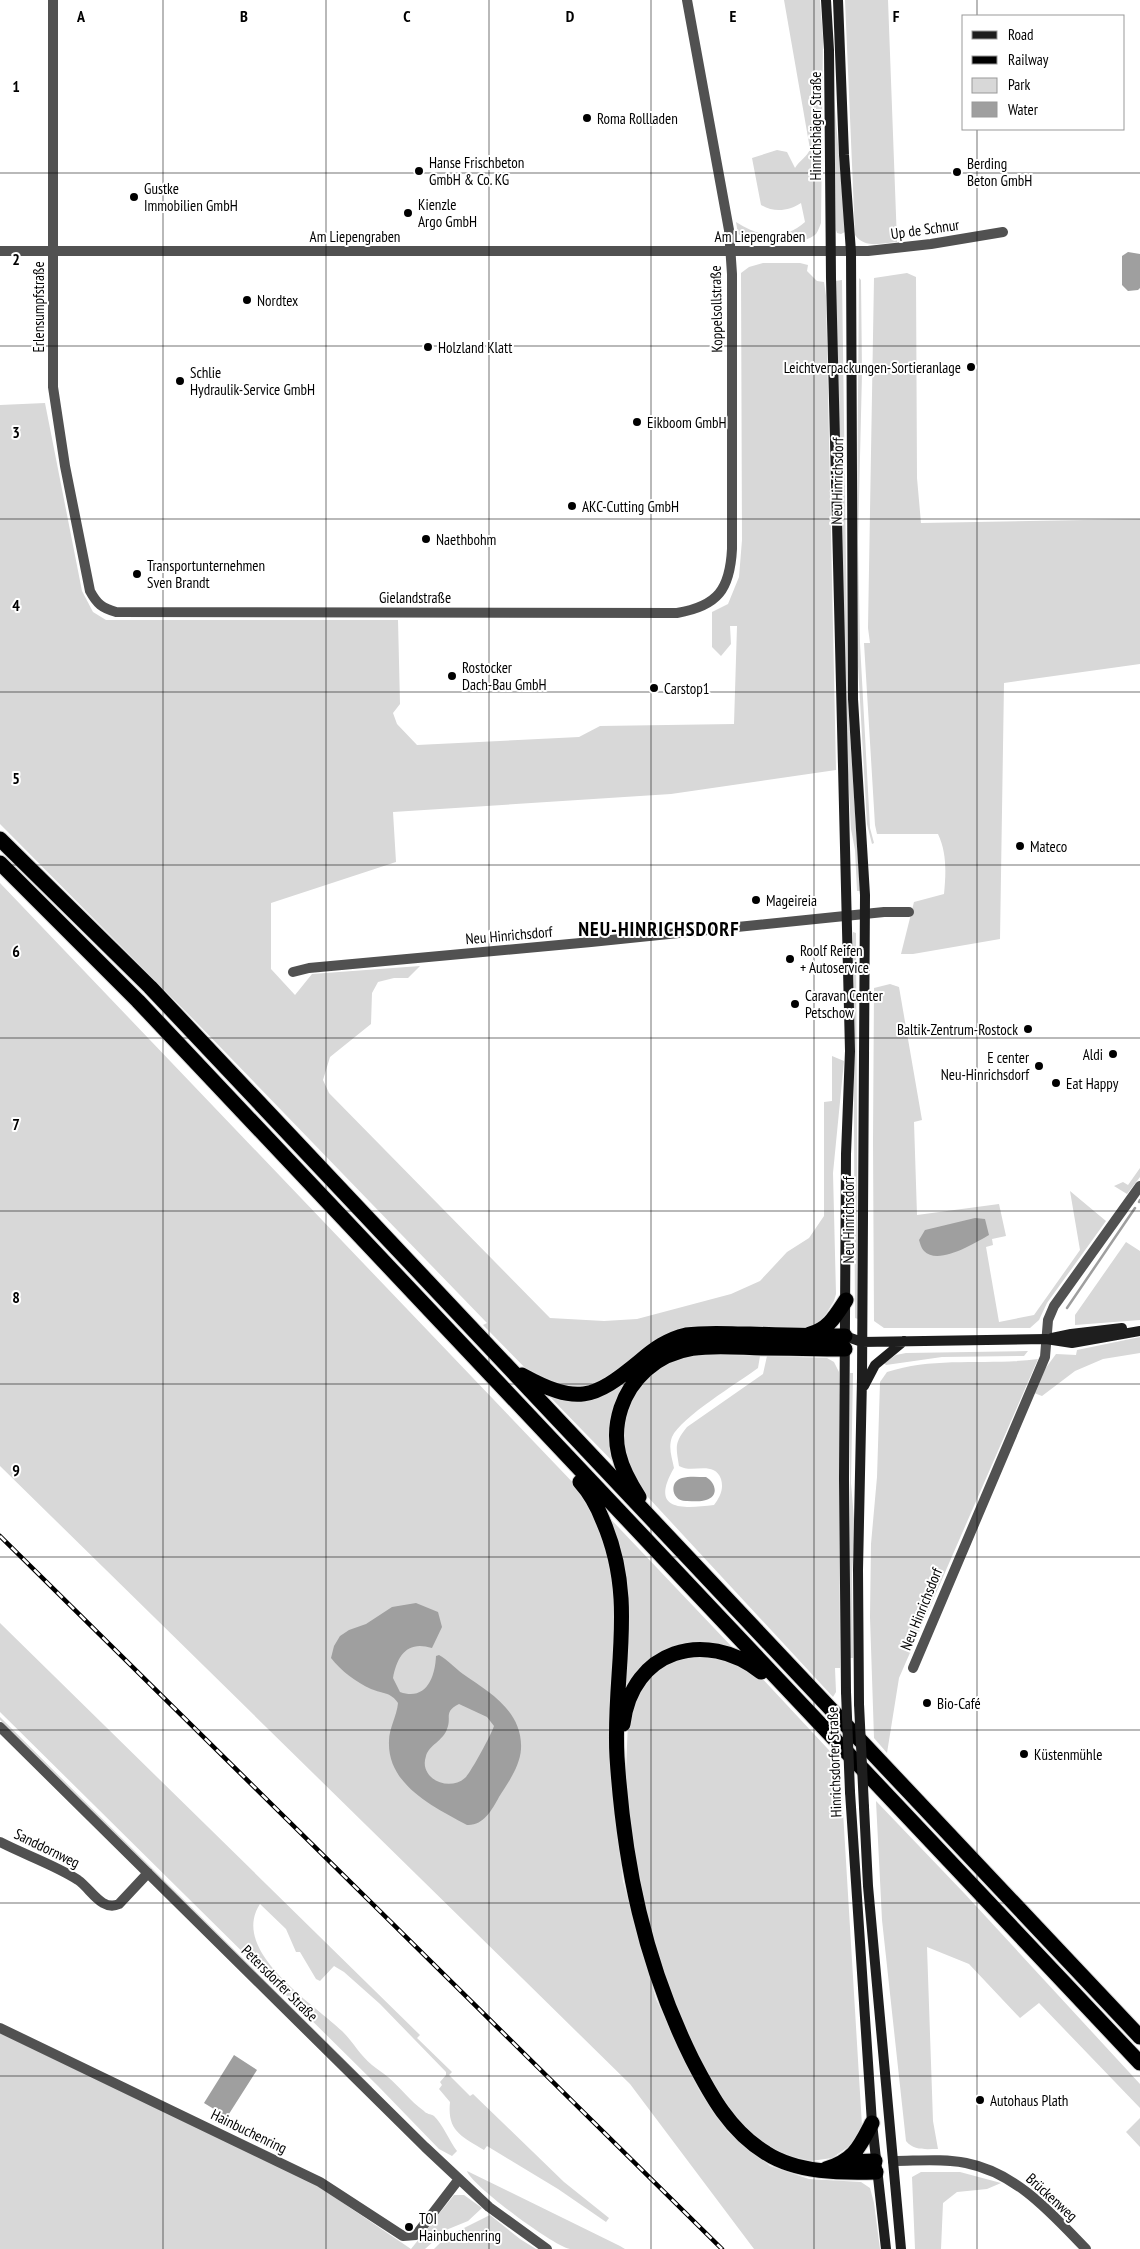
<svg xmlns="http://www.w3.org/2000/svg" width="1140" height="2249" viewBox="0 0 1140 2249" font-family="'PT Sans Narrow',sans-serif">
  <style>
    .green { fill: #d8d8d8 }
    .water { fill: #9f9f9f; fill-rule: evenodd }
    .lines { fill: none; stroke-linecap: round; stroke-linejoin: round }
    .stream { stroke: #9f9f9f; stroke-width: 2.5 }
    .highway-casing { stroke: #dbdbdb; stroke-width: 17 }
    .street { stroke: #515151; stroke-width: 10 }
    .secondary { stroke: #1e1e1e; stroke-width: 10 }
    .highway { stroke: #000; stroke-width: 15 }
    .rail-casing { stroke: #000; stroke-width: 4.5 }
    .rail { stroke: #fff; stroke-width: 2.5; stroke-dasharray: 8; stroke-linecap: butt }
    .secondary-bridge { stroke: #1e1e1e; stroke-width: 10 }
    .grid { fill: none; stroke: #000; stroke-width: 1; stroke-opacity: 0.55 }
    .poi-dot { fill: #000; stroke: #fff; stroke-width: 2 }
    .labels { text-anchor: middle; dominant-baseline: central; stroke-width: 4; stroke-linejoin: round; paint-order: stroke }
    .poi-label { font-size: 15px; fill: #000; stroke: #fff; text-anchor: start }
    .street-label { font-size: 15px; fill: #000; stroke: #fff }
    .district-label { font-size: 20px; font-weight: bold; letter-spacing: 1px; fill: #000; stroke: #fff }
    .grid-label { font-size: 16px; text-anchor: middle; font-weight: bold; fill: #000; stroke: #fff; stroke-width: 4; stroke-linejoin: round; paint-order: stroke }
  </style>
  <rect width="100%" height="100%" fill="#fff"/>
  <path class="green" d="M784 0H820L823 38 821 223C820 226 818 231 816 234 803 247 751 244 738 234L736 222C760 237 782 242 805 222L801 203C789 211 774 213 761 205L752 158 777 150 787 152 795 168C799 161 808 156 810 149Z
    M845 0H888L897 242C882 243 865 249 855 235Z
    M834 98 845 227V232L841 234 837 233 836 230Z
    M763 263H800L808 265 807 271 817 281 824 282 826 296 836 770 671 794 393 812 396 862 271 903V969L295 995 312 974 420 966 408 978H394L378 982 372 993 371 1024 330 1057 323 1080 329 1093 550 1318 604 1321 637 1319 731 1294 760 1281 787 1252 809 1238 824 1216V1102L832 1101V1056L844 1061 833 1173 836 1294 834 1301 826 1314 820 1321 805 1330 706 1327 612 1378 571 1391 532 1375 483 1325 487 1323 195 1021 0 824V405L45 403 82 591 93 612 106 620H398L400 704 393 713 397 724 417 745 579 737 600 726 734 724 737 626H730L731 644 721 656 712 647V612L728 604 739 577 742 540 741 273 749 267Z
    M907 273 916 277 917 478 921 523 1140 519V664L1004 683 1000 939 913 954H901L914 902 944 894C946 873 947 853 938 834H877L875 825 864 643H870L868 628 874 278Z
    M859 278 861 280 862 373 858 542 860 643 870 828 874 843 872 844 867 824 856 631Z
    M842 280 848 702 860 891H857L855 850 851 829 844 701 835 281Z
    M0 883 579 1489 597 1518 617 1583 611 1776 623 1881 656 1999 699 2090 728 2132 770 2166 809 2179 861 2182 870 2188 874 2203 880 2249H754L630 2084 0 1466Z
    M853 932 856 933 858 1319 855 1318Z
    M890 984 899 987 922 1120 914 1122 917 1215 999 1204 1006 1236 992 1239 993 1245 986 1247 999 1322 1034 1315 1080 1250 1070 1191 1106 1221 1047 1303 1039 1320 1030 1328H884L874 1321 873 1142 874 988Z
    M1140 1168V1177L1127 1194 1114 1186 1123 1182 1128 1185Z
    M1126 1242 1140 1251V1320L1075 1325V1315Z
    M1140 1337V1353L1103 1359 1075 1371 1042 1396 1034 1393 1045 1369 1056 1354 1076 1355 1077 1350Z
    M717 1340 631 1380 618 1467 550 1397 617 1385Z
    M1028 1351 1024 1356 942 1357 886 1365 884 1363 896 1355 906 1353Z
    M693 1354 760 1356 758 1368C738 1383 681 1417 672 1437 668 1448 672 1457 674 1468 649 1511 682 1509 714 1505 720 1497 724 1489 721 1479 714 1460 692 1474 679 1466 676 1447 674 1443 687 1427L763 1374 767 1356 827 1358 834 1362 839 1372 840 1668H835L836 1692 833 1697 634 1482 622 1451 623 1416 643 1378 654 1368Z
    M1038 1359 899 1678 887 1753 874 1738 870 1617 871 1544 877 1477 880 1382 887 1372C936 1356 988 1366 1038 1359Z
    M850 1373H853L851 1483 855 1531 852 1573 853 1658H850Z
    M602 1510 733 1648 711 1644 675 1647 622 1706 626 1640Z
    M0 1623 420 2035 417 2038 452 2072 449 2075 470 2096 473 2094 564 2182 609 2218 606 2222 558 2189 487 2146 484 2150C461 2136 447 2131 450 2102L439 2089 442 2085 440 2082 446 2075V2072L380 2004 344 1972 334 1966 320 1981 316 1979 300 1952H296L286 1929 260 1904C229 1951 314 2004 342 2031 353 2042 360 2055 372 2065 377 2069 383 2073 388 2077 400 2087 410 2101 424 2111 426 2114 431 2114 434 2116 442 2123 450 2142 457 2151L452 2156 439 2149 378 2086 0 1712Z
    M712 1653 757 1673 840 1762 862 2126 851 2145 832 2158 811 2161 779 2153 753 2136 728 2111 684 2032 646 1922 625 1796 628 1721 640 1686 670 1660Z
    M0 1717 372 2087 371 2089 0 1720Z
    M876 1801 964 1893 1140 2084V2108L1039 2003 1020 2018 969 1964 927 1947 933 2121 938 2149C926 2149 914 2151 906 2141L882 1920Z
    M0 2033 315 2184 411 2249 454 2195H464L482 2208 468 2221 446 2230 425 2249H0Z
    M1140 2118V2147L1126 2132Z
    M467 2171 620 2246 625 2249C607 2249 588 2249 570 2249 554 2247 470 2184 467 2171Z
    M921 2172H960L1001 2183 987 2189 957 2192 943 2203 941 2249H915L912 2177Z
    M490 2215 520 2239 536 2249H434L446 2237Z"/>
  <path class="water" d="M1128 252 1140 254V288L1138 290 1128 291 1122 285V256Z
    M975 1218 985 1219 989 1235C975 1243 938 1266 924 1251 921 1248 920 1243 919 1240L925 1230Z
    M706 1477C715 1482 720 1496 706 1500 701 1502 693 1501 687 1501 672 1502 668 1482 682 1478 689 1476 698 1477 706 1477Z
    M416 1603 438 1612 442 1627 432 1648C407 1640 397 1656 393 1678L400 1692C426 1701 435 1678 436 1656L439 1655C448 1660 455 1668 463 1674 489 1692 523 1711 521 1749 520 1766 508 1783 499 1797 492 1810 483 1826 467 1825 434 1807 387 1785 389 1741 389 1728 397 1716 398 1703 391 1692 383 1694 371 1689 356 1682 341 1671 331 1658L334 1646 340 1636 349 1630 366 1624 392 1607ZM459 1704 487 1717 494 1726C491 1735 472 1770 466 1777 450 1793 418 1779 426 1756 429 1745 443 1741 447 1729 452 1717 443 1712 459 1704Z
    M234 2055 257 2070 227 2117 204 2103Z"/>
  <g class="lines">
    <path class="stream" d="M1139 1202 1140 1200
      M1067 1308 1135 1208"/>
    <defs>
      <path id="highway" d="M0 839 150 987 1140 2037
        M0 863 138 1001 1140 2063
        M810 1334C829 1329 836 1315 846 1300
        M522 1375C577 1405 593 1400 640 1361 654 1349 668 1339 686 1335 707 1332 729 1334 750 1334 782 1335 814 1336 845 1336
        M580 1482C590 1493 598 1508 603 1521 638 1601 612 1674 617 1757 624 1864 644 1962 692 2059 711 2096 730 2131 766 2153 797 2173 841 2173 876 2172
        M639 1497C620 1468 610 1442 621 1408 626 1393 635 1380 646 1370 679 1340 720 1347 762 1348 789 1348 817 1349 845 1349
        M623 1724C632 1650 705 1628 761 1672
        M845 2162 875 2161
        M826 2169C854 2160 859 2148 872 2123"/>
    </defs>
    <use href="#highway" class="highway-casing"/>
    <path class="street" d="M53 0V387L65 466 90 591C97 604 102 608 116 612L677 613C718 606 730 589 732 549V274L729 230 687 0
      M0 251H868L931 244 1003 232
      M293 972 309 968 591 942 884 912H909
      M913 1668 1045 1357 1048 1320 1054 1306 1140 1186
      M0 1727 425 2147 489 2207 547 2249
      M0 1842C25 1855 55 1865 78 1880 91 1889 102 1912 119 1904L148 1873
      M0 2028 320 2182 403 2236 416 2235 459 2179
      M893 2161C917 2161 943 2158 966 2163 1017 2173 1052 2214 1086 2249"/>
    <path class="secondary" d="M826 0 829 50 831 278 850 1051 846 1154 844 1479 846 1692
      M838 0 844 155 851 252 853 699 865 895 862 1378 858 1570 859 1704
      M845 1336 862 1342 1046 1339 1072 1343 1140 1331
      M1052 1338 1071 1334 1122 1328
      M864 1386 875 1365 904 1341
      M850 1792 872 2123 886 2249
      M864 1807 868 1886 901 2249"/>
    <use href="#highway" class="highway"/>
    <defs>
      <path id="rail" d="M0 1536 722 2249"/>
    </defs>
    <use href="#rail" class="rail-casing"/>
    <use href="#rail" class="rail"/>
    <path class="secondary-bridge" d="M846 1692 850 1792
      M859 1704 864 1807"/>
  </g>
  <path class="grid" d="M163 0V2249M326 0V2249M489 0V2249M651 0V2249M814 0V2249M977 0V16M977 129V2249M0 173H1140M0 346H1140M0 519H1140M0 692H1140M0 865H1140M0 1038H1140M0 1211H1140M0 1384H1140M0 1557H1140M0 1730H1140M0 1903H1140M0 2076H1140"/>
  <g class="poi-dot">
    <circle cx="587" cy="118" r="5"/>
    <circle cx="419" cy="171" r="5"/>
    <circle cx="957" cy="172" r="5"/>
    <circle cx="134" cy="197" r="5"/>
    <circle cx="408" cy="213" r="5"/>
    <circle cx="247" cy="300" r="5"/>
    <circle cx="428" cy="347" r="5"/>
    <circle cx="971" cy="367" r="5"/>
    <circle cx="180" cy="381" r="5"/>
    <circle cx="637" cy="422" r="5"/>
    <circle cx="572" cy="506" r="5"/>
    <circle cx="426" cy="539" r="5"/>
    <circle cx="137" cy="574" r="5"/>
    <circle cx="452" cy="676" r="5"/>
    <circle cx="654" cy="688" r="5"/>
    <circle cx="1020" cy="846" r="5"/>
    <circle cx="756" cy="900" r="5"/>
    <circle cx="790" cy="959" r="5"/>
    <circle cx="795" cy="1004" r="5"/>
    <circle cx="1028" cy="1029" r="5"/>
    <circle cx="1113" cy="1054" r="5"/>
    <circle cx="1039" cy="1066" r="5"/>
    <circle cx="1056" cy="1083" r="5"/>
    <circle cx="927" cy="1703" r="5"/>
    <circle cx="1024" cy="1754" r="5"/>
    <circle cx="980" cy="2100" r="5"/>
    <circle cx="409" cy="2227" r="5"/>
  </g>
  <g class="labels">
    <g class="poi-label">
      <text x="597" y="118">Roma Rollladen</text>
      <text x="429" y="162">Hanse Frischbeton<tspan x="429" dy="17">GmbH &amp; Co. KG</tspan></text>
      <text x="967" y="163">Berding<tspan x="967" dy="17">Beton GmbH</tspan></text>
      <text x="144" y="188">Gustke<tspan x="144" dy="17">Immobilien GmbH</tspan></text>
      <text x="418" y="204">Kienzle<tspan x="418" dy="17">Argo GmbH</tspan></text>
      <text x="257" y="300">Nordtex</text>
      <text x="438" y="347">Holzland Klatt</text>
      <text x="961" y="367" text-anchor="end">Leichtverpackungen-Sortieranlage</text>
      <text x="190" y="372">Schlie<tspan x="190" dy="17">Hydraulik-Service GmbH</tspan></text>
      <text x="647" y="422">Eikboom GmbH</text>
      <text x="582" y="506">AKC-Cutting GmbH</text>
      <text x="436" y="539">Naethbohm</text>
      <text x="147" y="565">Transportunternehmen<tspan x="147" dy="17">Sven Brandt</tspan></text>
      <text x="462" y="667">Rostocker<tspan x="462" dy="17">Dach-Bau GmbH</tspan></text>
      <text x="664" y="688">Carstop1</text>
      <text x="1030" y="846">Mateco</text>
      <text x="766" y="900">Mageireia</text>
      <text x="800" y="950">Roolf Reifen<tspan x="800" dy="17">+ Autoservice</tspan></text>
      <text x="805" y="995">Caravan Center<tspan x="805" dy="17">Petschow</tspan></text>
      <text x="1018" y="1029" text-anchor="end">Baltik-Zentrum-Rostock</text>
      <text x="1103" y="1054" text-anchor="end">Aldi</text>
      <text x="1029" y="1057" text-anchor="end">E center<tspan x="1029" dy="17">Neu-Hinrichsdorf</tspan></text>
      <text x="1066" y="1083">Eat Happy</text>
      <text x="937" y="1703">Bio-Café</text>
      <text x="1034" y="1754">Küstenmühle</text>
      <text x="990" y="2100">Autohaus Plath</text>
      <text x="419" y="2218">TOI<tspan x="419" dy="17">Hainbuchenring</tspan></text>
    </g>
    <g class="street-label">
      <text transform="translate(815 126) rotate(-90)">Hinrichshäger Straße</text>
      <text transform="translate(925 229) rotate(-8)">Up de Schnur</text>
      <text x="355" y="236">Am Liepengraben</text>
      <text x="760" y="236">Am Liepengraben</text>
      <text transform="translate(38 307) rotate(-90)">Erlensumpfstraße</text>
      <text transform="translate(716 309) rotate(-91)">Koppelsollstraße</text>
      <text transform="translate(837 481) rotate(-89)">Neu Hinrichsdorf</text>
      <text x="415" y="597">Gielandstraße</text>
      <text transform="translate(509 935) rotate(-5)">Neu Hinrichsdorf</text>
      <text transform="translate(848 1220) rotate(-90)">Neu Hinrichsdorf</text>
      <text transform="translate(921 1609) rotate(-68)">Neu Hinrichsdorf</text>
      <text transform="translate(834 1762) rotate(-92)">Hinrichsdorfer Straße</text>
      <text transform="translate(47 1848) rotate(26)">Sanddornweg</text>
      <text transform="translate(280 1983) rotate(45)">Petersdorfer Straße</text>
      <text transform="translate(249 2131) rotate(26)">Hainbuchenring</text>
      <text transform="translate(1052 2197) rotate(42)">Brückenweg</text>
    </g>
    <g class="district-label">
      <text x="659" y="929">NEU-HINRICHSDORF</text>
    </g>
  </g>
  <g class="grid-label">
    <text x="81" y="22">A</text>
    <text x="244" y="22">B</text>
    <text x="407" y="22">C</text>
    <text x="570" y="22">D</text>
    <text x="733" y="22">E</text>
    <text x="896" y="22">F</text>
    <text x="16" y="92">1</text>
    <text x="16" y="265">2</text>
    <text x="16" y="438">3</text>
    <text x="16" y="611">4</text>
    <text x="16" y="784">5</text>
    <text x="16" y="957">6</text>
    <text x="16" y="1130">7</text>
    <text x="16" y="1303">8</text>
    <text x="16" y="1476">9</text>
  </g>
  <rect x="962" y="15" width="162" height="115" fill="#ffffff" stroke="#999999"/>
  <rect x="972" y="31" width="25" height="8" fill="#1e1e1e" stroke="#999999"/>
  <text x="1008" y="40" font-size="15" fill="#000000">Road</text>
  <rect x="972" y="56" width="25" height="8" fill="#000000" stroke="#999999"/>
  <text x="1008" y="65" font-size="15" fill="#000000">Railway</text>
  <rect x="972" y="78" width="25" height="15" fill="#d8d8d8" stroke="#999999"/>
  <text x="1008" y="90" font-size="15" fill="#000000">Park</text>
  <rect x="972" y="102" width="25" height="15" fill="#9f9f9f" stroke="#999999"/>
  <text x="1008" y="115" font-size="15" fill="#000000">Water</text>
</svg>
